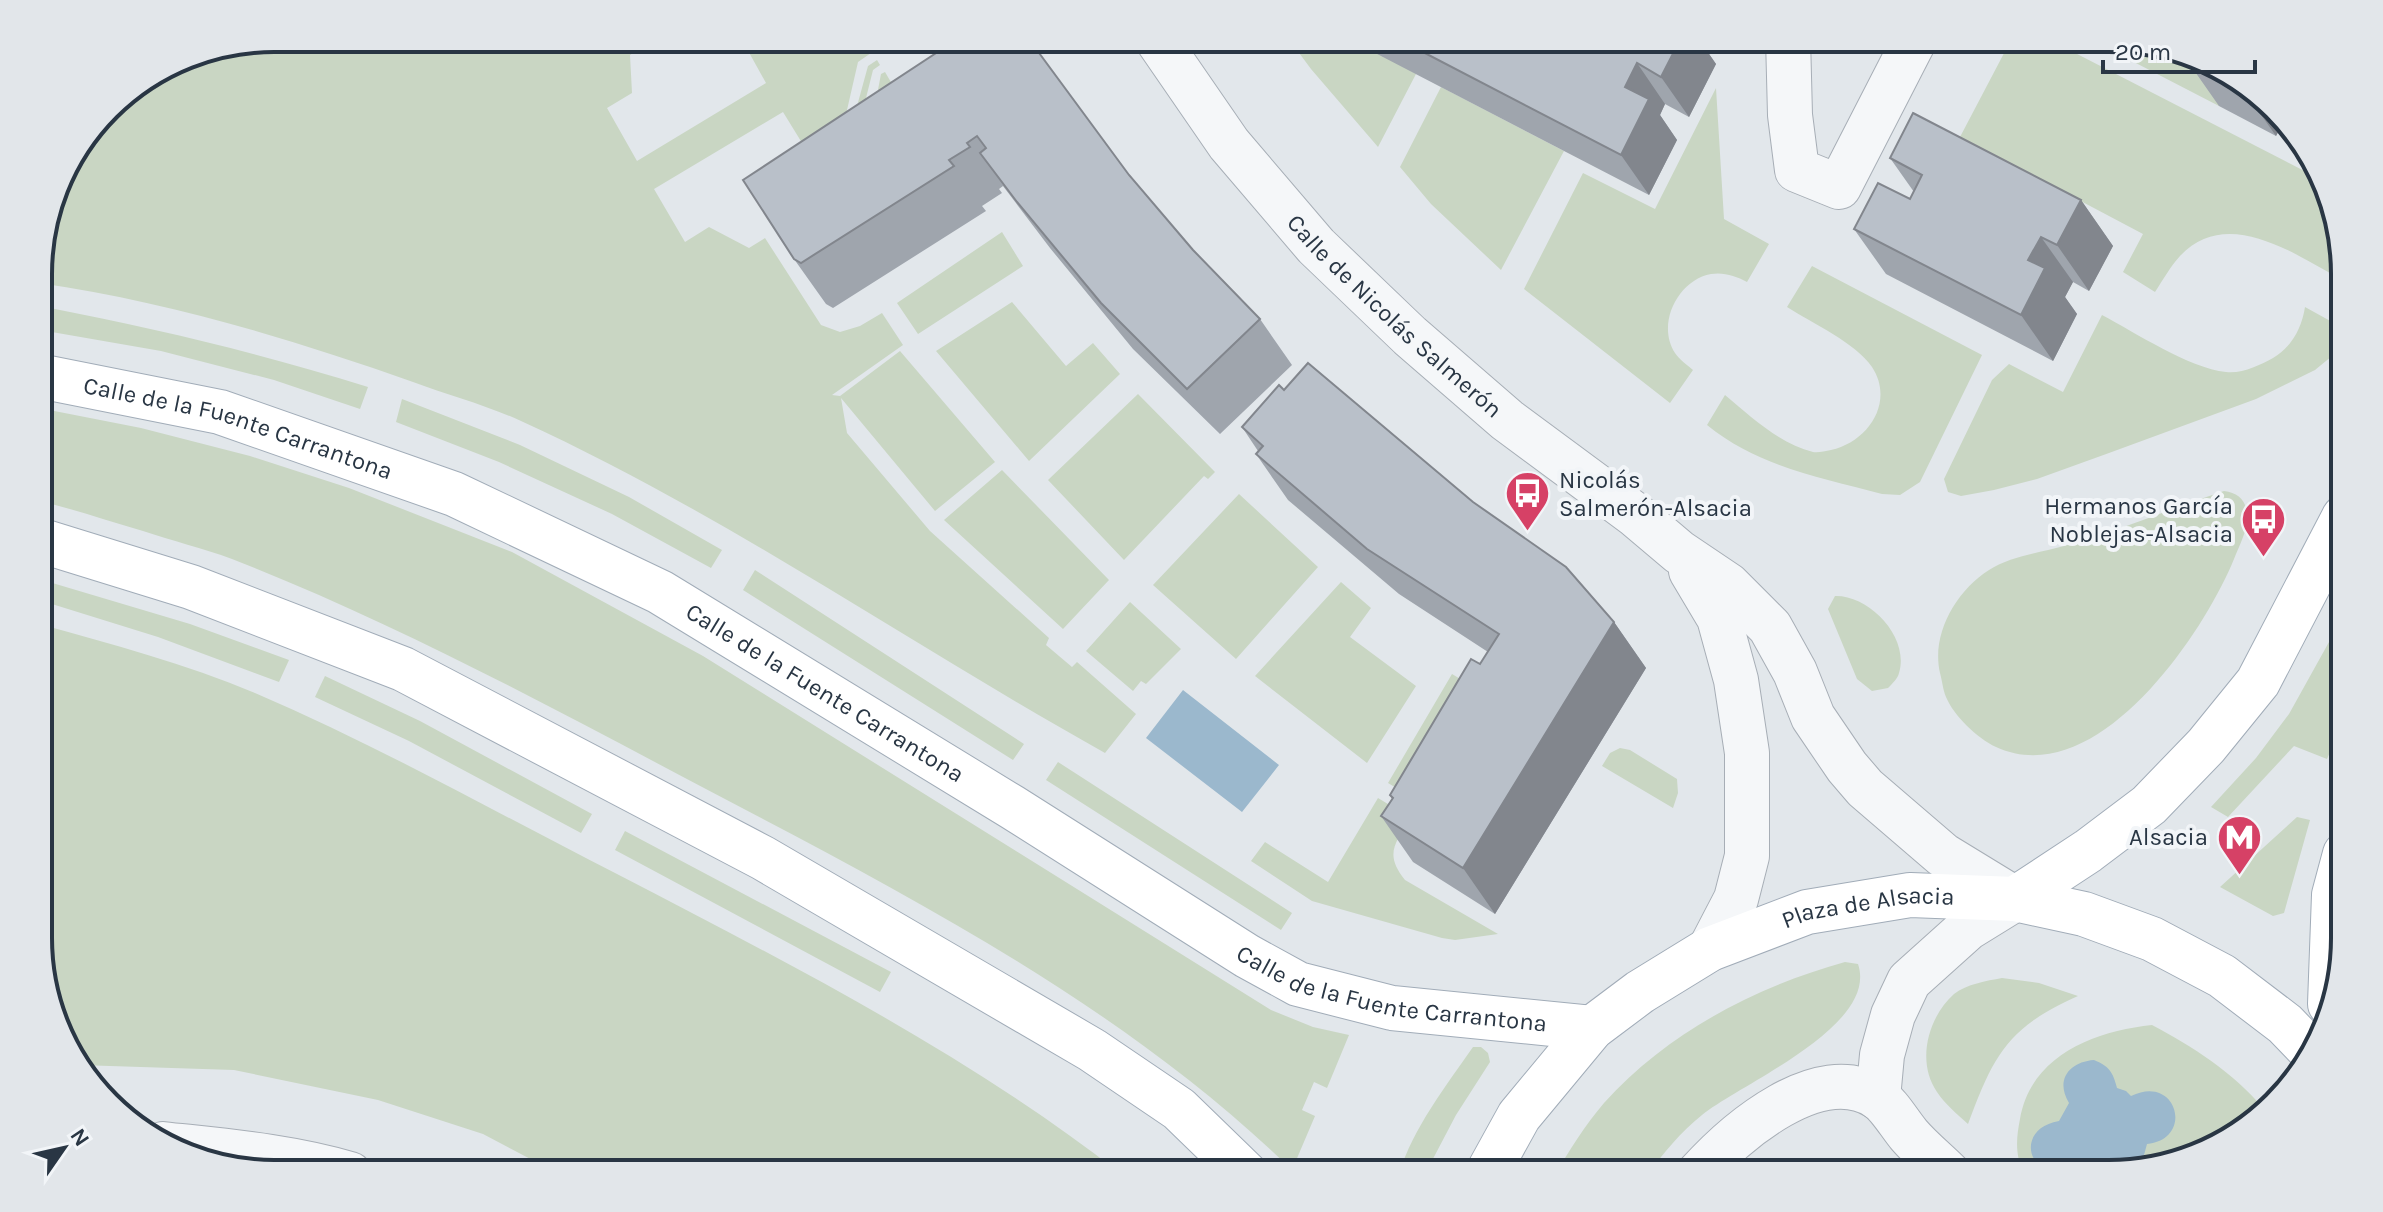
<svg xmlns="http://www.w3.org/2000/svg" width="2383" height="1212" viewBox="0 0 2383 1212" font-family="Karla,sans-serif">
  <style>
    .green { fill: #c9d6c3 }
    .water { fill: #9bb8cd }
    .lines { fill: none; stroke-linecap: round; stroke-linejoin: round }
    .minor-casing { stroke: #a7aeb6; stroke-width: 46 }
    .primary-casing { stroke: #a1acb8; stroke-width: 46 }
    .minor { stroke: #f5f7f9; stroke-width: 44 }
    .primary { stroke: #fff; stroke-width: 44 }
    .wall { fill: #9fa5ad }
    .shaded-wall { fill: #82868d }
    .building { fill: #b9c0c9; stroke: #82868d; stroke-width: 2 }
    .labels { text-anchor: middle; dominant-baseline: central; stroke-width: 8; stroke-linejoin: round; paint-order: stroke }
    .street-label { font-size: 24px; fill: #293644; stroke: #f2f5f8 }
    .poi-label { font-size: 24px; fill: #293644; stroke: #f2f5f8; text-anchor: end }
    .rim { fill: none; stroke: #293644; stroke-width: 4 }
  </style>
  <rect width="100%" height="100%" fill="#e2e7eb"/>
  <path class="green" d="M274 38H645L648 43 630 55 632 93 607 108 637 161 766 83 741 38H750L753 44 764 38H881L868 45 871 53 858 62 844 123 851 128 868 66 877 60 880 65 873 70 857 134 869 137 881 74 885 72 919 130 815 164 783 112 654 189 685 242 709 227 749 248 765 238 821 325 840 332 860 326 882 313 903 345 832 395 840 396 900 351 995 462 935 511 841 398 847 433 930 531 1049 638 1046 645 1072 667 1077 662 1136 714 1105 753C909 644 725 514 521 421 486 405 448 395 413 382 292 339 165 301 39 283V258L62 170 118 97 184 56Z
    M1288 38H1358L1416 74 1378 147 1311 69Z
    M2012 38H2046L2316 177 2343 243V280C2295 255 2228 205 2180 256 2170 267 2163 280 2155 292L2123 272 2143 234 1960 137Z
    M2140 45 2201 59 2233 78 2219 106 2132 61Z
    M1441 87 1564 151 1501 270 1431 204 1400 167Z
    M1716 88 1724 219 1769 244 1747 282C1736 276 1724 272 1711 274 1678 280 1656 324 1675 353 1679 359 1687 365 1693 370L1670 403 1524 289 1583 173 1655 209Z
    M1002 232 1023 266 918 334 897 303Z
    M1812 266 1982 355 1920 482 1900 495 1882 494C1819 477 1759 467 1707 425L1725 395C1750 416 1780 444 1813 452 1818 453 1825 451 1831 450 1868 442 1895 402 1872 367 1856 343 1812 323 1787 307Z
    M1012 302 1066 366 1093 343 1120 374 1029 461 936 351Z
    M2305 307 2343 328V347L2315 370 2256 399 2109 453 2037 479 1994 490 1961 496 1948 492 1944 479 1992 380 2009 364 2063 392 2102 315C2136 333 2189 368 2226 372 2242 374 2260 365 2273 358 2292 347 2302 327 2305 307Z
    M50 308C158 329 263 354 368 387L360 409 274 380 161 351 46 331Z
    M1138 394 1215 472 1208 479 1204 476 1124 560 1048 480Z
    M402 399 520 445 629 497 722 550 711 568 612 514 499 462 396 422Z
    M39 408 141 428 250 456 349 488 512 552 703 656 1271 1010 1313 1027 1349 1035 1327 1088 1314 1082 1302 1110 1315 1116 1292 1170C1118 1001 898 890 685 778 536 699 388 620 232 559 203 548 172 541 143 531 108 521 74 509 39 501Z
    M1002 470 1109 580 1063 629 944 520Z
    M2224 491C2237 493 2245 498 2247 513 2250 526 2239 546 2234 559 2203 635 2096 793 1996 747 1977 738 1954 716 1946 697 1943 690 1942 680 1940 673 1931 634 1956 591 1989 570 2011 556 2039 553 2064 546 2118 531 2170 509 2224 491Z
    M1239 494 1318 567 1236 659 1153 585Z
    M755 570 1024 744 1013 760 743 590Z
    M39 579 190 624 289 660 279 682 158 637 39 600Z
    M1341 582 1371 608 1350 637 1416 686 1367 763 1255 676Z
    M1835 596C1869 595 1910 637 1899 673 1898 678 1892 684 1888 688L1872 691 1857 679 1828 609Z
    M1130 602 1181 649 1146 684 1141 681 1133 691 1086 651Z
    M2344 615V720L2327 759 2294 746 2228 817 2211 807 2256 758 2289 714Z
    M39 624C112 644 186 664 255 693 379 746 497 813 617 874 790 964 966 1053 1121 1174H559L483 1134 378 1100 234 1070 79 1065 40 970Z
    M1452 674 1482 692 1418 801 1388 783Z
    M325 676 420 721 592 814 581 833 409 741 315 697Z
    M1620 748 1630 750 1677 779 1678 793 1673 808 1602 766 1610 753Z
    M1058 762 1292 913 1281 930 1046 780Z
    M1378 798 1411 818C1395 843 1384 854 1405 880L1498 934 1455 940 1442 938 1312 901 1251 861 1265 842 1328 882Z
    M2297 817 2310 820 2284 913 2273 916 2220 887Z
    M625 831 891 972 880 992 615 850Z
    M1845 962 1858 964C1879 1026 1742 1083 1702 1115 1681 1132 1664 1152 1648 1174H1555C1570 1150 1585 1125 1604 1103 1667 1033 1755 987 1845 962Z
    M2002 978 2039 983 2078 996C2008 1027 1994 1054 1968 1124 1957 1114 1945 1104 1937 1092 1916 1062 1928 1017 1954 994 1967 984 1986 981 2002 978Z
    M2152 1025C2192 1046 2234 1073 2263 1108L2241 1134 2124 1174H2024C2015 1155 2016 1139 2020 1119 2031 1055 2095 1031 2152 1025Z
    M1473 1047H1481L1488 1053 1490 1062 1456 1115 1425 1174H1399C1413 1128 1446 1086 1473 1047Z"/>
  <path class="water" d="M1183 690 1279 765 1242 812 1146 738Z
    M2094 1060C2109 1066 2113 1072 2117 1088L2126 1091 2131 1096C2177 1073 2195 1139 2147 1144L2144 1155 2139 1160 2142 1167C2122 1174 2091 1180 2072 1167 2029 1185 2012 1129 2059 1121L2069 1103C2055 1080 2069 1062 2094 1060Z"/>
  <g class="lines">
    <defs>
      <g id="minor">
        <path id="s1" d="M1156 38 1229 144 1316 246 1410 336 1507 420 1634 514 1679 552 1728 585 1770 627 1795 672 1813 717 1847 767 1865 788 1943 855 2015 899 1968 928 1909 981 1893 1015 1882 1055 1878 1098"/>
        <path d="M1788 38 1790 115 1797 170 1839 187 1913 43 1902 38"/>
        <path d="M1691 571 1719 618 1736 680 1747 753V856L1736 899 1710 949"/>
        <path d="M163 1144C226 1151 289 1156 350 1174"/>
        <path d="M1698 1174C1736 1132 1819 1060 1877 1097 1889 1105 1899 1123 1909 1135 1921 1149 1936 1161 1949 1174"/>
      </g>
      <g id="primary">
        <path id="s2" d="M39 376 220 412 454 494 660 592 1012 807 1247 956 1298 984 1392 1008 1592 1028"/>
        <path d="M39 540 191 587 403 669 763 858 1092 1050 1179 1109 1246 1174"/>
        <path d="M2015 899 2088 851 2149 805 2206 746 2258 682 2344 517"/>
        <path d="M2330 1004 2334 895 2345 854"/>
        <path id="s3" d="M1487 1174 1519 1116 1592 1028 1640 992 1710 949 1807 912 1910 895 2015 899 2084 914 2152 939 2222 976 2285 1024 2312 1052"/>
      </g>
    </defs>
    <use href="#minor" class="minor-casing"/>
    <use href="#primary" class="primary-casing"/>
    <use href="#minor" class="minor"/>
    <use href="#primary" class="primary"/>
  </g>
  <path class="wall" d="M959 38 1129 175 1193 250 1260 319 1292 365 1220 434 1133 349 1050 248 1003 186 999 189 1002 193 982 206 986 211 833 308 826 304 794 259Z
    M1353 38H1698L1716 64 1689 117 1665 104 1660 115 1677 140 1649 195 1356 43Z
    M2213 62 2297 131 2304 148 2284 121 2276 136 2219 106 2191 66Z
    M1890 158 2081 200 2113 246 2089 291 2073 282 2065 297 2077 314 2053 361 1886 274 1854 229 1910 199 1914 192Z
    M1284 390 1614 622 1646 668 1495 914 1413 862 1381 816 1392 799 1390 795 1488 652 1399 594 1288 500 1256 454 1258 451 1242 427Z"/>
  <path class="shaded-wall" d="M1681 38H1698L1716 64 1689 117 1661 77Z
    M1637 63 1665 104 1660 115 1677 140 1649 195 1621 155 1625 87Z
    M2250 92 2284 121 2276 136 2248 96Z
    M2081 200 2113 246 2089 291 2057 245Z
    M2041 237 2073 282 2065 297 2077 314 2053 361 2021 315 2028 260Z
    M1614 622 1646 668 1495 914 1463 868Z"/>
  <path class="building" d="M959 38H1028L1129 175 1193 250 1260 319 1187 389 1101 303 1017 202 980 153 986 148 977 136 967 143 970 147 949 160 954 166 801 263 794 259 743 180Z
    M1396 38H1681L1661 77 1637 63 1625 87 1649 99 1621 155Z
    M2195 58 2213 62 2250 92 2248 96 2191 66Z
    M1913 113 2081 200 2057 245 2041 237 2028 260 2045 268 2021 315 1854 229 1878 183 1910 199 1922 175 1890 158Z
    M1308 363 1473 502 1566 567 1614 622 1463 868 1381 816 1393 798 1390 795 1471 659 1480 664 1499 634 1367 549 1256 454 1263 446 1242 427 1279 385 1284 390Z"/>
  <defs>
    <symbol id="bus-pin" viewBox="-11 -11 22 30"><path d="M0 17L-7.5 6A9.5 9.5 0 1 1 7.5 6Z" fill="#d64166" stroke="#f2f5f8"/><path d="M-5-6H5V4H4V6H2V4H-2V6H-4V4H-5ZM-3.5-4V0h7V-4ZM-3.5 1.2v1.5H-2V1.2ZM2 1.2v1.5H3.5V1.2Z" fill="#fff"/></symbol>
    <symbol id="metro-pin" viewBox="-11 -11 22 30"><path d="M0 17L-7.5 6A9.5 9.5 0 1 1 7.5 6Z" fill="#d64166" stroke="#f2f5f8"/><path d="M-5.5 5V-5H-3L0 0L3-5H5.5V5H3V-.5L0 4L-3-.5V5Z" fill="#fff"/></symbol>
  </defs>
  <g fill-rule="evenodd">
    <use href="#bus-pin" x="1502" y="468" width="51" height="69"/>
    <use href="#bus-pin" x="2238" y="494" width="51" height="69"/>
    <use href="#metro-pin" x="2214" y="812" width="51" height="69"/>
  </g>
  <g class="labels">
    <g class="street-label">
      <text stroke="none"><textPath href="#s1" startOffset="368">Calle de Nicolás Salmerón</textPath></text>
      <text stroke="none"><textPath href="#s2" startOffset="206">Calle de la Fuente Carrantona</textPath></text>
      <text stroke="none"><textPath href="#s2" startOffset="854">Calle de la Fuente Carrantona</textPath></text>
      <text stroke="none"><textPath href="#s3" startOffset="488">Plaza de Alsacia</textPath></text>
      <text stroke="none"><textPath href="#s2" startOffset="1502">Calle de la Fuente Carrantona</textPath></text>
    </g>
    <g class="poi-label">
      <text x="1559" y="480" text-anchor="start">Nicolás<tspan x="1559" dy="28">Salmerón-Alsacia</tspan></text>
      <text x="2233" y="506">Hermanos García<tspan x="2233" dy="28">Noblejas-Alsacia</tspan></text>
      <text x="2208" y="837">Alsacia</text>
    </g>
  </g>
  <path d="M0 0H2383V1212H0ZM274 52H2109A222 222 0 0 1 2331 274V938A222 222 0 0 1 2109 1160H274A222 222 0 0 1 52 938V274A222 222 0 0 1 274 52Z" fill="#e2e6ea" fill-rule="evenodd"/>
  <path class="rim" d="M274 52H2109A222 222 0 0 1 2331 274V938A222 222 0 0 1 2109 1160H274A222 222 0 0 1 52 938V274A222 222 0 0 1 274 52Z"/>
  <g transform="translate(64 1148) rotate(56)" stroke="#f2f5f8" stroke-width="6" paint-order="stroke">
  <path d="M0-6L14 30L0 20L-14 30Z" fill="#293644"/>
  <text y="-12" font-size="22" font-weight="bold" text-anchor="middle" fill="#293644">N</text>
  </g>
  <path d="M2103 60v12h152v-12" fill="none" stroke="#293644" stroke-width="4"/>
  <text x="2115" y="60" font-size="24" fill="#293644" stroke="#f2f5f8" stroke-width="6" paint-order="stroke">20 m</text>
</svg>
